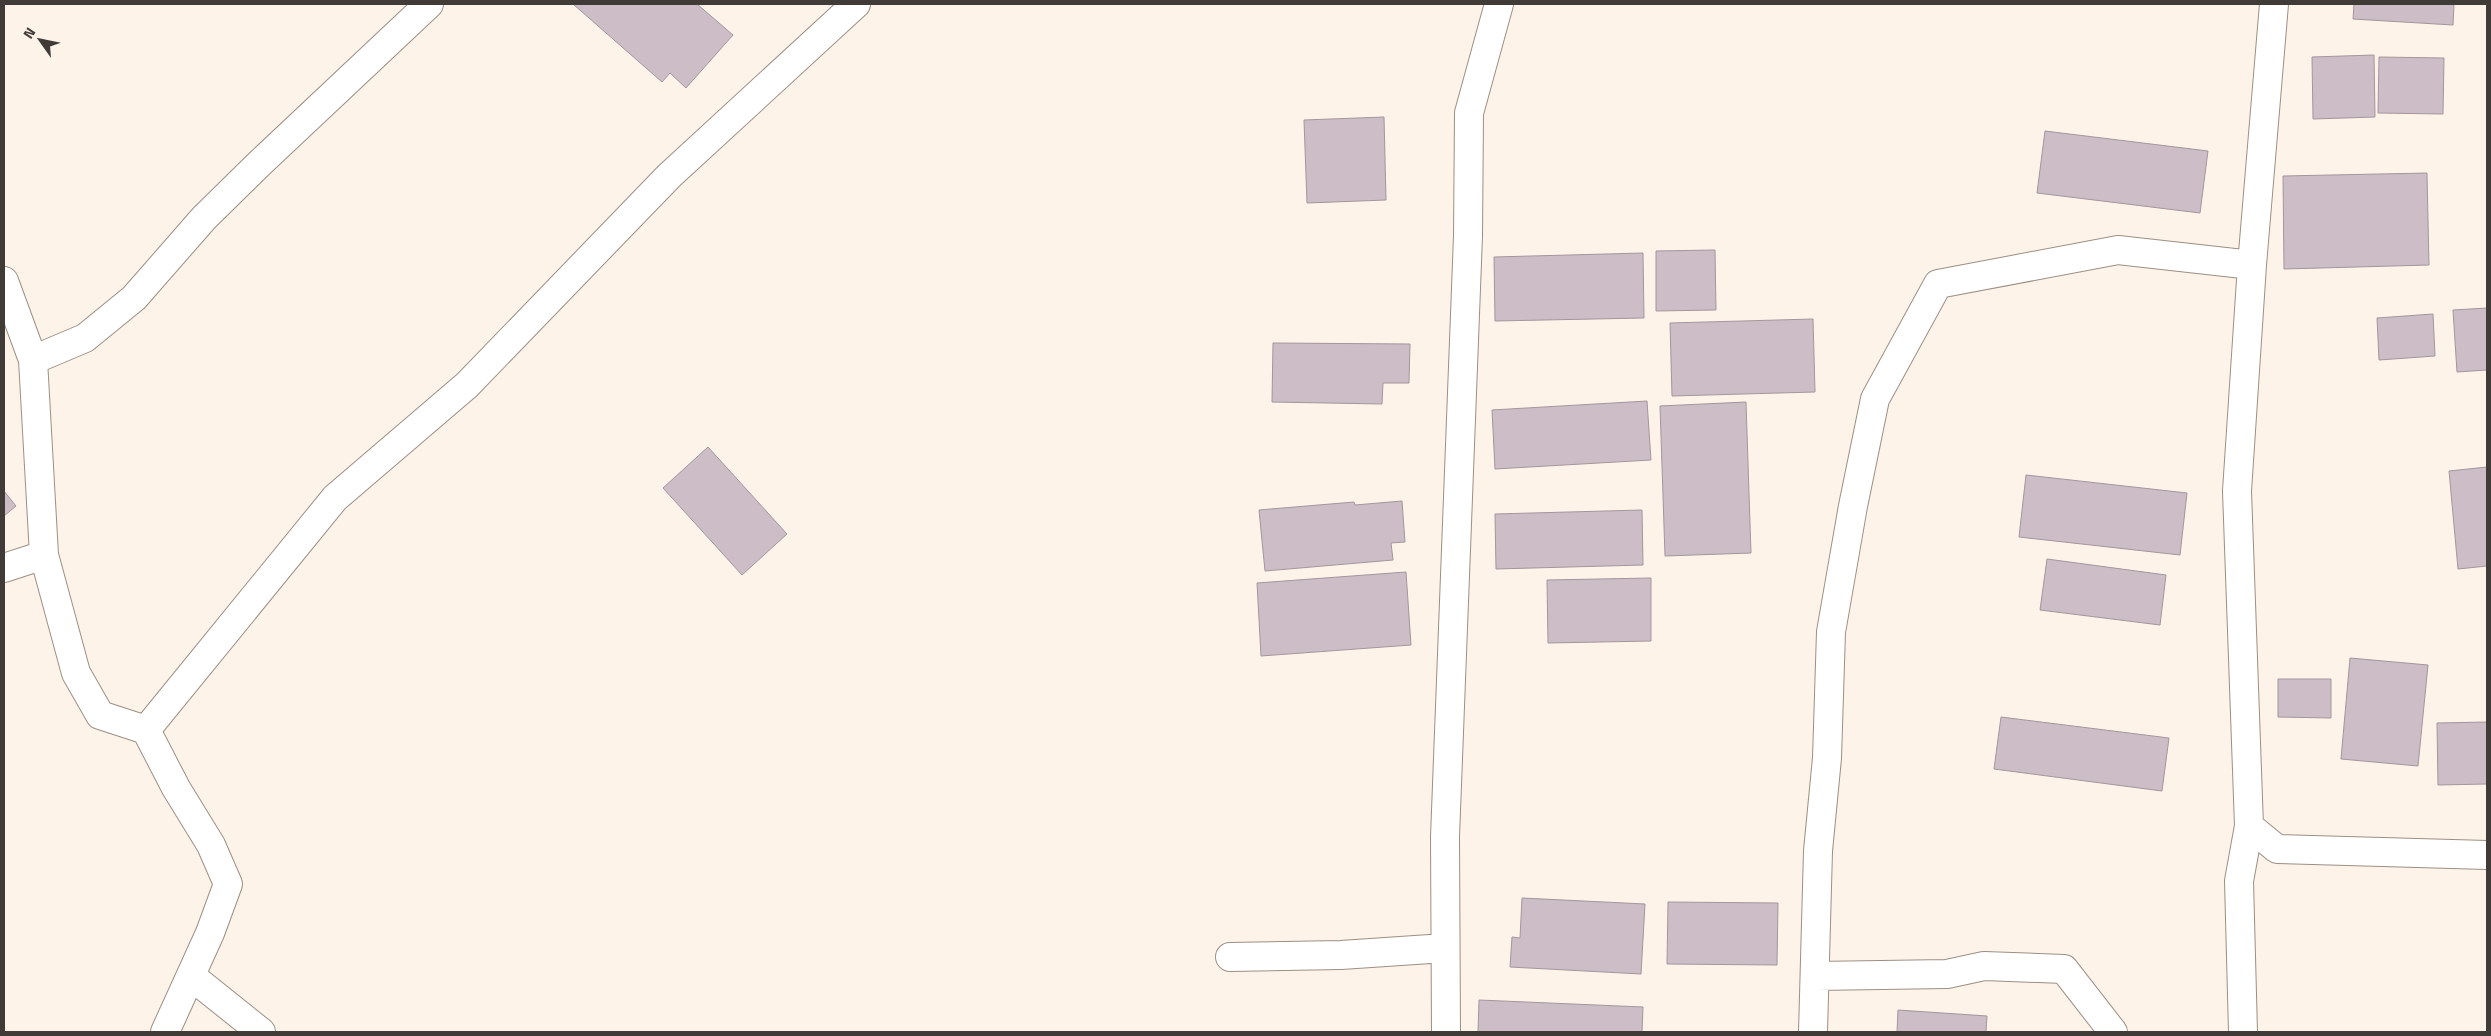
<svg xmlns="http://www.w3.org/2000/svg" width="2491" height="1036" viewBox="0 0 2491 1036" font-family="'Titillium Web',sans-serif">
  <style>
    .building { fill: #cdbdc6; stroke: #a4959e }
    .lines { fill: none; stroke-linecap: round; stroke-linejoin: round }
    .minor-casing { stroke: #9c8f84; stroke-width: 30 }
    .minor { stroke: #fff; stroke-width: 28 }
  </style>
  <rect width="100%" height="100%" fill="#fef3e9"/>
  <path class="building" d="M573 4H697L733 35 686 88 670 73 662 82Z
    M2354 4H2454L2453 25 2353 19Z
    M2374 55 2375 117 2313 119 2312 57Z
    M2379 57 2444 58 2443 114 2378 113Z
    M1384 117 1386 200 1307 203 1304 120Z
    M2045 131 2208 151 2200 213 2037 193Z
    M2427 173 2429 265 2284 269 2283 176Z
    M1715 250 1716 310 1656 311V251Z
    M1643 253 1644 318 1495 321 1494 257Z
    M2487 308V370L2457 372 2453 310Z
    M2433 314 2435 356 2379 360 2377 318Z
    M1813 319 1815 392 1672 396 1670 323Z
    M1273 343 1410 344 1409 383H1383L1382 404 1272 402Z
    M1647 401 1651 460 1495 469 1492 410Z
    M1746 402 1751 553 1665 556 1660 406Z
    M708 447 787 534 742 575 663 488Z
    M2487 467V566L2458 569 2449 471Z
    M2026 475 2187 493 2180 555 2019 537Z
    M4 491 16 506 4 516Z
    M1402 501 1405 542 1391 543 1393 560 1265 571 1259 510 1354 502 1355 505Z
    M1642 510 1643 565 1496 569 1495 514Z
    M2047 559 2166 575 2160 625 2040 610Z
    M1406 572 1411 645 1261 656 1257 583Z
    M1651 578V641L1548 643 1547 580Z
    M2350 658 2428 665 2418 766 2341 759Z
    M2278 679H2331V718L2278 717Z
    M2001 717 2169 738 2162 791 1994 769Z
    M2487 722V784L2438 785 2437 723Z
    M1522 898 1645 904 1641 974 1510 967 1512 937 1520 938Z
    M1668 902 1778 903 1777 965 1667 964Z
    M1479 1000 1643 1007 1642 1032H1478Z
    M1898 1010 1987 1016 1986 1032H1897Z"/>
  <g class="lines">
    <defs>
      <path id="minor" d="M4 281 33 360 44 555 76 673 100 715 146 730 176 788 211 845 228 884 210 933 165 1032
        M33 360 85 338 134 298 204 218 259 164 429 4
        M4 568 44 555
        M146 730 335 498 467 385 669 176 856 4
        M2249 826 2277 849 2487 855
        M1230 957 1341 955 1445 948
        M191 976 261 1032
        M1816 976 1947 974 1984 966 2064 969 2113 1032
        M1446 1032 1445 837 1468 236 1469 113 1499 4
        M1813 1032 1818 851 1827 758 1831 632 1853 506 1875 399 1938 284 2118 250 2252 265
        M2243 1032 2239 881 2249 826 2237 491 2252 265 2274 4"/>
    </defs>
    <use href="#minor" class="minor-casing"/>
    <use href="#minor" class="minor"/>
  </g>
  <rect width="2491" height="1036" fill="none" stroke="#403b36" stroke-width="10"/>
  <g transform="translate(40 40) rotate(303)" stroke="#fef3e9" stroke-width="4" paint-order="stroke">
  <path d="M0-4L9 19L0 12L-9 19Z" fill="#403b36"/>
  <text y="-8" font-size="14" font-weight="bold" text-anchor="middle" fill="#403b36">N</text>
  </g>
</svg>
